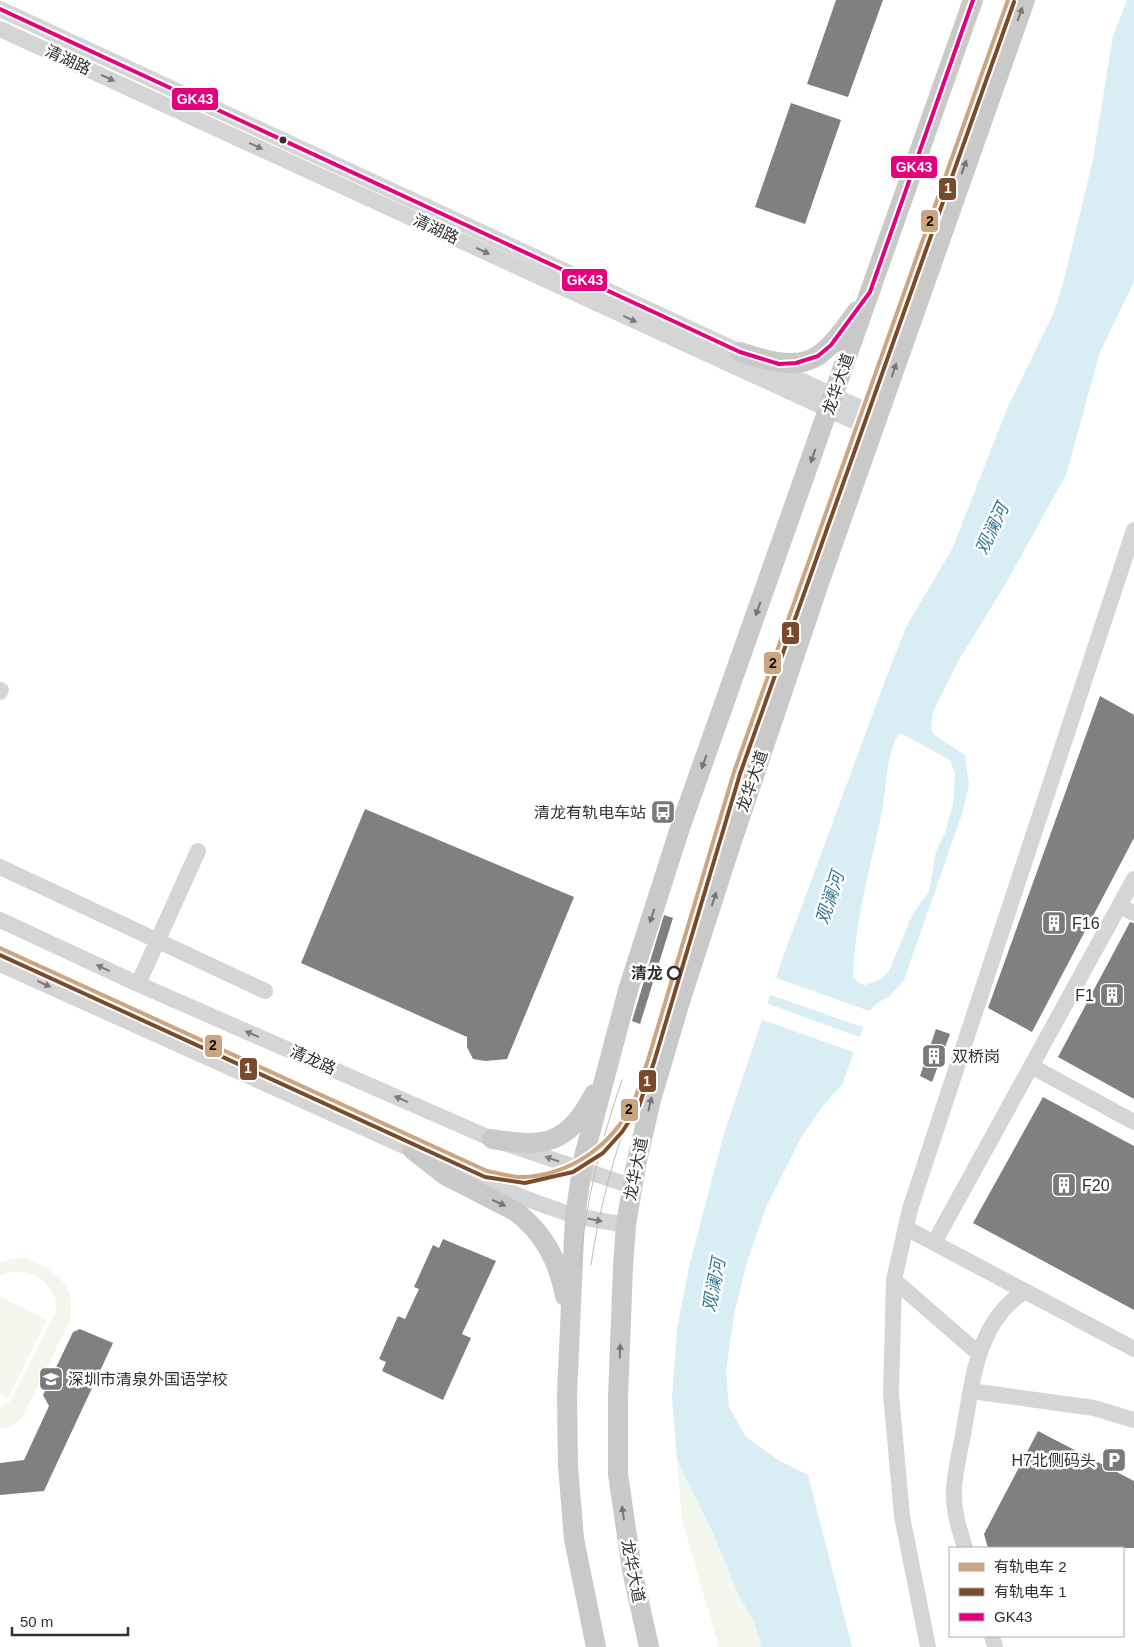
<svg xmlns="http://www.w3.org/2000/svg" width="1134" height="1647" viewBox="0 0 1134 1647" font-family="Helvetica,'Noto Sans SC',sans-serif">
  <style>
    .green { fill: #f3f6ed }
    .water { fill: #d9eef4; fill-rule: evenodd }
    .pier { fill: #fff }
    .building { fill: #808080 }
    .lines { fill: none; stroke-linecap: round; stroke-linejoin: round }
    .minor { stroke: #d5d5d5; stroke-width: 16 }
    .major { stroke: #c9c9c9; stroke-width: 20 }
    .tram { stroke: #bdbdbd; stroke-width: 1 }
    .bus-1-casing { stroke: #fff; stroke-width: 8 }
    .bus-1 { stroke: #e5007d; stroke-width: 4 }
    .tram-1-casing { stroke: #fff; stroke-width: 8 }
    .tram-2-casing { stroke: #fff; stroke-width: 8 }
    .tram-1 { stroke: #cca57f; stroke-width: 4 }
    .tram-2 { stroke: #7a4b2a; stroke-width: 4 }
    .oneway { fill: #757575 }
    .oneway2 { fill: #7b7b7b }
    .bus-dot { fill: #313131; stroke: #fff; stroke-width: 2 }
    .stop-dot { fill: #fff; stroke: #313131; stroke-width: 2.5 }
    .labels { text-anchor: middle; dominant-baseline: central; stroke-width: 5; stroke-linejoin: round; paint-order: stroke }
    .street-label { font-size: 16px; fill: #313131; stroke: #fff }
    .poi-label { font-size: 16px; fill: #313131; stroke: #fff; text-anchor: start }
    .stop-label { font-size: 16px; font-weight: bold; fill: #313131; stroke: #fff; text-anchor: end }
    .water-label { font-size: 18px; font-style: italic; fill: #357b94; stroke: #fff }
    .line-badge { stroke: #fff; stroke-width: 2 }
    .badge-label { font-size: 14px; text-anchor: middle; font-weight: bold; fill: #fff }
    .pale-badge-label { font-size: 14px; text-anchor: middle; font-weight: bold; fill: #111 }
  </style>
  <rect width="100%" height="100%" fill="#fff"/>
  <path class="green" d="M26 1258C58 1272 78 1285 69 1323L22 1418 9 1427 0 1428V1408L10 1401 56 1311C56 1306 56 1300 54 1295 46 1276 18 1265 0 1276V1263L12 1259Z
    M0 1296 47 1320 8 1398 0 1394Z
    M677 1460 713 1533 738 1594 754 1622 761 1647H719L682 1520Z"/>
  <path class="water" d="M1127 0H1134V282L1100 352 1066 475 1005 585 957 663 933 712 931 727 933 734 965 755 969 784 963 811 904 980 890 996 877 1003 869 1012 842 1085 825 1103 802 1136 767 1205 747 1262 734 1315 726 1371 729 1407 746 1437 780 1461 808 1475 852 1647H761L754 1622 738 1594 713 1533 677 1460 672 1398 677 1329 690 1263 723 1137 783 957 886 678 906 627 952 549 1007 409 1053 314 1063 284 1093 159 1113 36ZM900 733 950 760 955 774 953 804 945 833 936 851 929 892 913 913 889 971 881 979 865 985 859 983 853 977C855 919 871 867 882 811 886 791 887 747 900 733Z"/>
  <path class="pier" d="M774 977 872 1012 865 1028 768 994Z
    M766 1003 862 1038 856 1053 760 1019Z"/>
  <path class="building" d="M836 0H883L848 97 807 84Z
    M791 103 841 120 805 224 755 207Z
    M1100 696 1134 715V838L1032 1032 988 1008Z
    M365 809 574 897 507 1059 486 1061 473 1059 467 1047V1037L301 963Z
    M664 915 673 918 640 1024 632 1021Z
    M1130 922 1134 923V1099L1058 1057Z
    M936 1029 950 1034 932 1082 920 1076Z
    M1043 1097 1134 1146V1310L973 1223Z
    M443 1239 496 1261 462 1334 471 1338 443 1400 382 1371 386 1362 379 1359 398 1316 405 1319 419 1289 414 1287 433 1245 439 1248Z
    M80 1329 113 1343 44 1491 0 1495V1463L24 1460 49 1406 43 1395 73 1332Z
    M1038 1431 1134 1481V1548H988L984 1534Z"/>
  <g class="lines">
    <path class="minor" d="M0 9 878 416
      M0 29 873 430
      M0 692 1 690
      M0 867 265 991
      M1119 906 1134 913
      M0 920 138 984 492 1139 631 1186
      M0 964 464 1173 532 1201 575 1216 626 1225
      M138 984 198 851
      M1031 1066 1134 1122
      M906 1228 1134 1349
      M934 1243 1134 879
      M894 1280 978 1353
      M971 1391 1094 1408 1134 1420
      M965 1548C959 1529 953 1510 954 1489 955 1469 961 1448 964 1429 973 1378 977 1322 1025 1291
      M992 1636 995 1647
      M928 1647 902 1516 891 1394 894 1280 910 1209 1134 530"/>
    <path class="major" d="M740 352C805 373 818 367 857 311
      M492 1139C544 1148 568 1145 594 1094
      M413 1150 445 1175 515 1211C544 1233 558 1260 565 1296
      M596 1647 574 1539 568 1466 567 1394 575 1216 584 1156 628 990 680 828 973 0
      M649 1647 632 1570 618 1474V1398L623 1267 626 1225 636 1165 651 1100 679 1005 731 844 819 583 1025 0"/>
    <path class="tram" d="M580 1265C586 1200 601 1141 622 1080
      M591 1265C599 1207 615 1152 635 1097"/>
    <defs>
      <path id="bus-1" d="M0 9 740 352 779 364 796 363 818 356 831 345 870 292 973 0"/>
    </defs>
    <use href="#bus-1" class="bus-1-casing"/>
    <use href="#bus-1" class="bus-1"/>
    <defs>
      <path id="tram-1" d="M0 948 487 1171C499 1173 513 1178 525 1177 572 1174 612 1145 633 1103 639 1090 643 1074 648 1060L734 772 1008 0"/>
      <path id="tram-2" d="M0 955 485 1177 525 1183 573 1172 603 1153 622 1132 639 1106 654 1062 740 774 1014 2"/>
    </defs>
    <use href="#tram-1" class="tram-1-casing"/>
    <use href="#tram-2" class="tram-2-casing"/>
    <use href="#tram-1" class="tram-1"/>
    <use href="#tram-2" class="tram-2"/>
  </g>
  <defs><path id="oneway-solid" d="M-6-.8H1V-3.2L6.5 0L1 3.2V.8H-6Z" transform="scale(1.25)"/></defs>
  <g class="oneway">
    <use href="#oneway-solid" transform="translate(1020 14) rotate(-70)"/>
    <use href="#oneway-solid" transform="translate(964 167) rotate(-70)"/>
    <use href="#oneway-solid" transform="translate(894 370) rotate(-71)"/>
    <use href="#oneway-solid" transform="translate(813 456) rotate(109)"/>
    <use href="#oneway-solid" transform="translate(758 609) rotate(110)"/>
    <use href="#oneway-solid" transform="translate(704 762) rotate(110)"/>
    <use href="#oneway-solid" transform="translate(714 899) rotate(-72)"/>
    <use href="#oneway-solid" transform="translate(652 916) rotate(108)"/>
    <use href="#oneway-solid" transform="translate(650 1104) rotate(-76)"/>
    <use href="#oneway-solid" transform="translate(499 1203) rotate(24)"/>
    <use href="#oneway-solid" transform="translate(620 1351) rotate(-88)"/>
    <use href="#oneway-solid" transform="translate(623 1513) rotate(-98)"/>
  </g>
  <g class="oneway2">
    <use href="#oneway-solid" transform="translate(108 78) rotate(25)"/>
    <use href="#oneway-solid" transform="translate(256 146) rotate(25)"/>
    <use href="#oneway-solid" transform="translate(483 251) rotate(25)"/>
    <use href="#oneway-solid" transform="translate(630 319) rotate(25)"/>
    <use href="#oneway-solid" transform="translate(103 968) rotate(-155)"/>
    <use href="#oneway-solid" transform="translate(44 984) rotate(24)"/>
    <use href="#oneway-solid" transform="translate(252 1034) rotate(-156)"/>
    <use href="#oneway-solid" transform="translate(401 1099) rotate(-156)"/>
    <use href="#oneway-solid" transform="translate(552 1159) rotate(-161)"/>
    <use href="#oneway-solid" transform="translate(595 1220) rotate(11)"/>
  </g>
  <defs>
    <symbol id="bus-square" viewBox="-11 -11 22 22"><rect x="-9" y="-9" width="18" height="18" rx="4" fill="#797979" stroke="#fff"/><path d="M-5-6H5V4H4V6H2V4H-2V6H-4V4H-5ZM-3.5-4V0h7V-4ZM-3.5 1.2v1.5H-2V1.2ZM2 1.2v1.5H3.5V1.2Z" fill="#fff"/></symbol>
    <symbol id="building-square" viewBox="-11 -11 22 22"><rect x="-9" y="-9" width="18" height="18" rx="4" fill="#797979" stroke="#fff"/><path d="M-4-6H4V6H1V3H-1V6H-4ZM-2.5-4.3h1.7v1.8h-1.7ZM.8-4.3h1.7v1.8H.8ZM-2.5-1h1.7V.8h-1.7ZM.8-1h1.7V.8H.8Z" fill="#fff"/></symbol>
    <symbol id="school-square" viewBox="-11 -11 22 22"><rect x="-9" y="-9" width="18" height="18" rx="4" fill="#797979" stroke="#fff"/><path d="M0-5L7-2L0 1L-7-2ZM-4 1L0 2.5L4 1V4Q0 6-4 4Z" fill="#fff"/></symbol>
    <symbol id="parking-square" viewBox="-11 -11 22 22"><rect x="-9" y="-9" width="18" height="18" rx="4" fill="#797979" stroke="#fff"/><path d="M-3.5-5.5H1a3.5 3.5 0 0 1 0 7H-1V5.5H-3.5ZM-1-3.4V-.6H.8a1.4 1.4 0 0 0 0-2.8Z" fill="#fff"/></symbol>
  </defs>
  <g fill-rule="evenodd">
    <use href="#bus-square" x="649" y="798" width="28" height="28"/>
    <use href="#building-square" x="1040" y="909" width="28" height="28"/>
    <use href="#building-square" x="1098" y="981" width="28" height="28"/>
    <use href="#building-square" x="920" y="1042" width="28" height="28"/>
    <use href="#building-square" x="1050" y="1171" width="28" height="28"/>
    <use href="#school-square" x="37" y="1365" width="28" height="28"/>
    <use href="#parking-square" x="1100" y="1446" width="28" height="28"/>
  </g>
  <circle class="bus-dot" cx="283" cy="140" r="4.5"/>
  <circle class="stop-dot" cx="674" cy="973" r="6"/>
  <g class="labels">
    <g class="street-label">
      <text transform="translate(68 60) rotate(25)">清湖路</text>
      <text transform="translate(436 229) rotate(25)">清湖路</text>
      <text transform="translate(838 384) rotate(-71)">龙华大道</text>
      <text transform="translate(752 781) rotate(-71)">龙华大道</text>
      <text transform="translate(313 1060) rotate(24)">清龙路</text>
      <text transform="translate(636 1169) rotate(-79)">龙华大道</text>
      <text transform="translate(633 1571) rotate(79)">龙华大道</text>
    </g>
    <g class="poi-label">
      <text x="646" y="812" text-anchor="end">清龙有轨电车站</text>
      <text x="1072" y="923">F16</text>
      <text x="1094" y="995" text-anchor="end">F1</text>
      <text x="952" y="1056">双桥岗</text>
      <text x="1082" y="1185">F20</text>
      <text x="68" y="1379">深圳市清泉外国语学校</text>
      <text x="1096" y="1460" text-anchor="end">H7北侧码头</text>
    </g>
    <g class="stop-label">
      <text x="663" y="973">清龙</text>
    </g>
    <g class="water-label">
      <text transform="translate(992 529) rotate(-65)">观澜河</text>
      <text transform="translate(830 898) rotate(-72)">观澜河</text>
      <text transform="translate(714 1285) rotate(-79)">观澜河</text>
    </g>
  </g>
  <g class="line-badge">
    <rect x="171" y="87" width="48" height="24" rx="5" fill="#e5007d"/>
    <rect x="890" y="155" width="48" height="24" rx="5" fill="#e5007d"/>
    <rect x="938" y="177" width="19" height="24" rx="5" fill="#7a4b2a"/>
    <rect x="920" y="209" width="19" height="24" rx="5" fill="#cca57f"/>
    <rect x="561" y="268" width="47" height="24" rx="5" fill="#e5007d"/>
    <rect x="781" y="621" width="19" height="24" rx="5" fill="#7a4b2a"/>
    <rect x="763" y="651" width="19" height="24" rx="5" fill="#cca57f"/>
    <rect x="204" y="1034" width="19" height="24" rx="5" fill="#cca57f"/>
    <rect x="239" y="1057" width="19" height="24" rx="5" fill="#7a4b2a"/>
    <rect x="638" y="1069" width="19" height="24" rx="5" fill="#7a4b2a"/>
    <rect x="620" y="1098" width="19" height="24" rx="5" fill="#cca57f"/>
  </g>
  <g class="badge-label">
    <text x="195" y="104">GK43</text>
    <text x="914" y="172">GK43</text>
    <text x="948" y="193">1</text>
    <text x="585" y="285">GK43</text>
    <text x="790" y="637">1</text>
    <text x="248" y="1073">1</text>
    <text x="647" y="1086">1</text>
  </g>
  <g class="pale-badge-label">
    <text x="930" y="226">2</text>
    <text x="773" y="668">2</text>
    <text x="213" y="1050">2</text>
    <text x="629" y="1114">2</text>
  </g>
  <rect x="949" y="1547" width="175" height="90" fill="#ffffff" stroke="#adadad"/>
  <rect x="959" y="1563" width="25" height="8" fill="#cca57f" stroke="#adadad"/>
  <text x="994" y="1572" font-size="15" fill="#313131">有轨电车 2</text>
  <rect x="959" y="1588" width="25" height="8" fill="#7a4b2a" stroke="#adadad"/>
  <text x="994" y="1597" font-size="15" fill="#313131">有轨电车 1</text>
  <rect x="959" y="1613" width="25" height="8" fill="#e5007d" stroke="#adadad"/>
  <text x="994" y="1622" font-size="15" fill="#313131">GK43</text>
  <path d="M12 1627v8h116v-8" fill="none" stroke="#313131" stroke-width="2.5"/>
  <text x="20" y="1627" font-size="15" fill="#313131" stroke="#ffffff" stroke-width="4" paint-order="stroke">50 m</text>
</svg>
